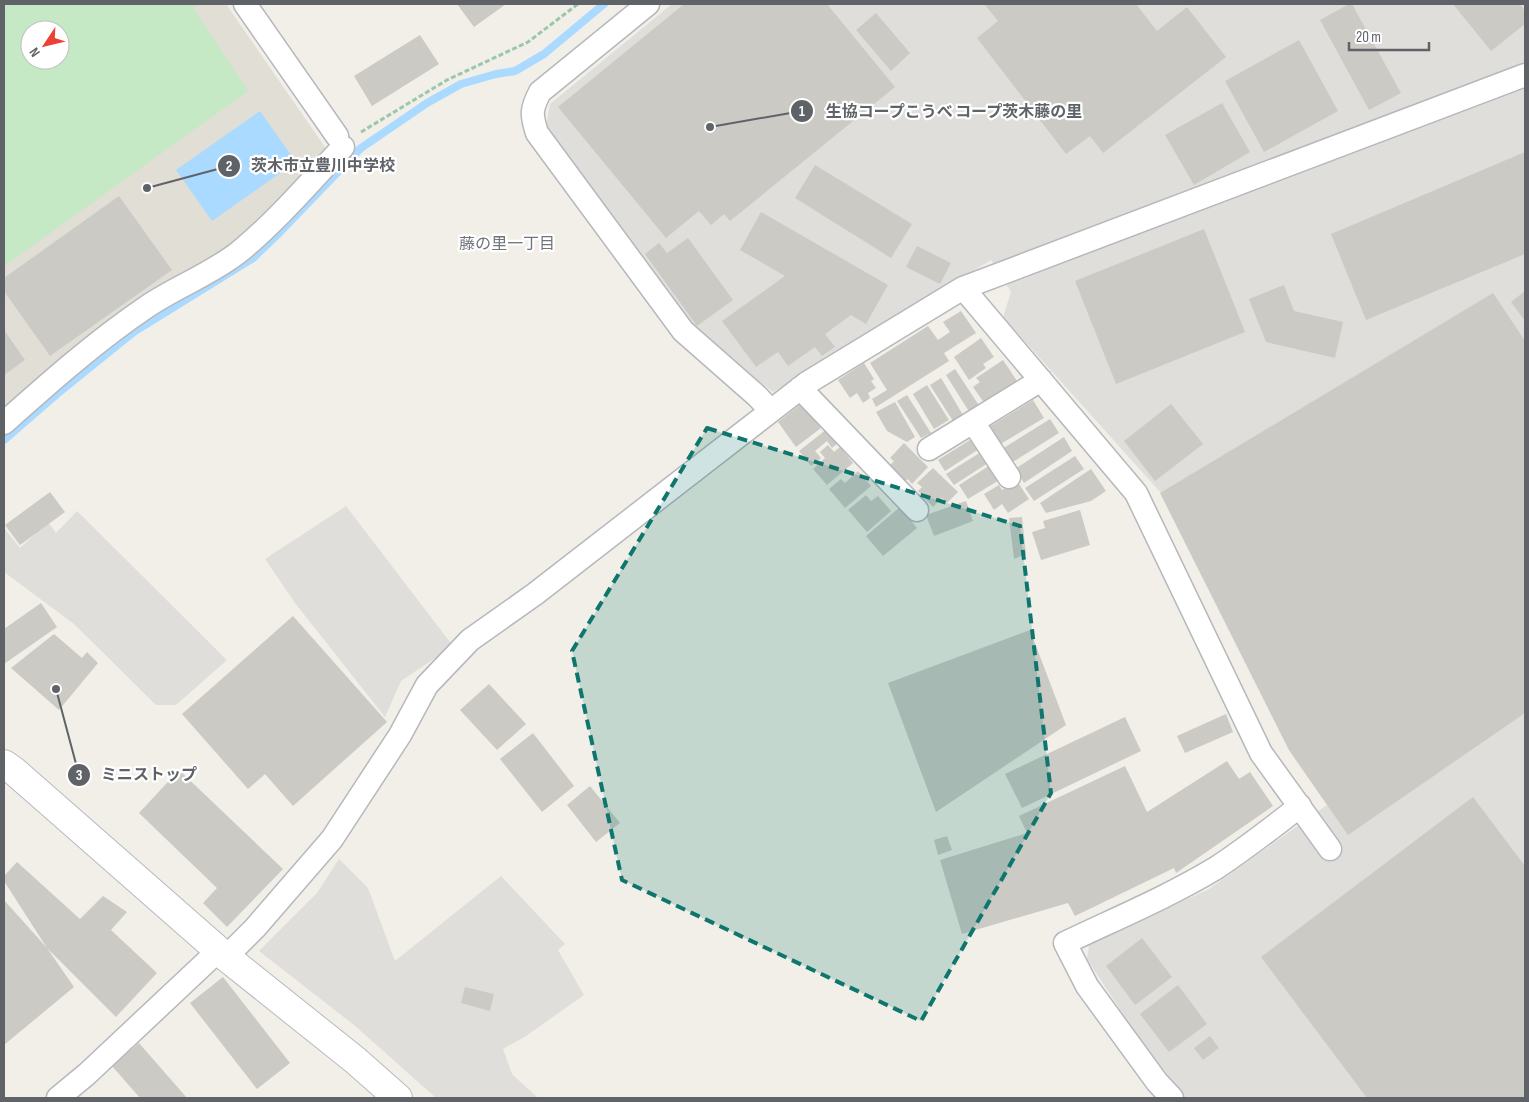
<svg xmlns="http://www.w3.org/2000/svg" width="1529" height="1102" viewBox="0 0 1529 1102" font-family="'Sofia Sans Condensed','Noto Sans JP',sans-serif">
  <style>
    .industrial { fill: #e0deda }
    .education { fill: #e1ded6; fill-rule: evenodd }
    .green { fill: #c5e8c5; fill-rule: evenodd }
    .water { fill: #aadaff }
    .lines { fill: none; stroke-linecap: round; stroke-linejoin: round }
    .stream { stroke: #aadaff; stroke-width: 8 }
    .building { fill: #cccac5 }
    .street-casing { stroke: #b5b8bc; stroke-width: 25 }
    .secondary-casing { stroke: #b6babf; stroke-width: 30 }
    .path { stroke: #9cc7a9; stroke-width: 3; stroke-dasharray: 5 2.5; stroke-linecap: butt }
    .street { stroke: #fff; stroke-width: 22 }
    .secondary { stroke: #fff; stroke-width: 28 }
    .marked { fill: #0f766e; fill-opacity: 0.2; stroke: #0f766e; stroke-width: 4; stroke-dasharray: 10 6; stroke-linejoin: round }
    .labels { text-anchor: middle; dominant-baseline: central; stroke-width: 4.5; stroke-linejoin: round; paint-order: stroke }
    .neighbourhood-label { font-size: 16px; fill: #70757a; stroke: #fff }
    .leader { fill: none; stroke: #5f6368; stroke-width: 2 }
    .callout-dot { fill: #5f6368; stroke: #fff; stroke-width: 2 }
    .mark-label { font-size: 15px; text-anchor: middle; font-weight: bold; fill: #fff }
    .callout-label { font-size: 16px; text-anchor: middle; font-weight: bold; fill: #5f6368; stroke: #fff; stroke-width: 4.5; stroke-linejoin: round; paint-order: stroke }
  </style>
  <rect width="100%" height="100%" fill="#f1efe8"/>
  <path class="industrial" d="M672 4H1525V1098H1183L1166 1080 1087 959 1089 945 1209 889 1327 805 1289 750 1161 493 1003 317 1011 292 991 260 773 392 693 329 546 126 550 104Z
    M346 506 453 646 401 681 385 717 295 603 265 559Z
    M77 511 227 660 176 705H156L74 624 4 572V528L20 548 48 522 56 533Z
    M339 859 368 888 395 961 501 876 565 944 558 950 584 995 526 1036 503 1049 512 1074 538 1098H436L354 1025 259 951 317 893Z"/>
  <path class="education" d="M4 4H226L327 150 255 227 4 411ZM30 30H60V60H30Z"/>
  <path class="green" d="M4 4H199L193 8 248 91 4 266ZM30 30H60V60H30Z"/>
  <path class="water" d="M260 111 296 162 212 221 176 170Z"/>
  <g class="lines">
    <path class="stream" d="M4 440 57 394 135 331 253 258 279 233 361 148 427 103 461 84 496 74 515 71 544 54 604 4"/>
  </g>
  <path class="building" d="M457 4H506L474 27Z
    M684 4H827L895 87 730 221 724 214 711 225 699 211 666 238 558 107Z
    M987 4H1136L1157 31 1187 7 1226 57 1103 153 1090 136 1066 154 977 38 998 21 985 5Z
    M1349 4H1352L1401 93 1369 110 1320 20Z
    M1453 4H1520L1525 11V24L1491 51Z
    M876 13 910 53 891 71 856 30Z
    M420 35 439 64 372 106 354 76Z
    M1299 40 1338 111 1264 152 1225 81Z
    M1222 103 1250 152 1194 185 1165 135Z
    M1525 152V254L1366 320 1331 234Z
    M815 165 912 224 891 258 795 198Z
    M119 196 172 270 50 356 4 291V278Z
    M761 212 888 285 866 324 851 315 825 334 835 347 822 356 815 347 788 366 778 352 756 367 722 321 785 276 740 250Z
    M1204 229 1245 332 1116 384 1075 281Z
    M688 238 733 300 697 326 645 254 659 243 667 253Z
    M917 246 951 263 940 284 906 267Z
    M1284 285 1294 311 1343 322 1335 358 1266 342 1249 299Z
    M1525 291V321L1511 302Z
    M1493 293 1525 341V713L1348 835 1289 750 1160 493Z
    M961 311 976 333 944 353 949 361 876 407 872 399 887 390 870 363 928 326 938 340 950 332 943 322Z
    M4 330 25 360 4 375Z
    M981 338 994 357 983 364 986 368 969 380 954 357Z
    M1003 360 1017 381 985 404 973 387 980 382 976 378Z
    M864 363 874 379 871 381 876 388 868 393 870 398 863 403 857 393 850 398 838 380Z
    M955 369 980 407 970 413 946 375Z
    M941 378 963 415 953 421 930 385Z
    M927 385 949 420 934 429 913 394Z
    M907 395 931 433 921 438 897 401Z
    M1033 400 1044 418 999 445 989 427Z
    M895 402 915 437 907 442 887 431 876 412Z
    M802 403 821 428 796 447 778 422Z
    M1171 404 1203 444 1155 481 1124 441Z
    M1050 419 1059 433 1011 463 1002 449Z
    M827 429 838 443 832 448 827 441 815 451 821 458 811 466 799 451Z
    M1064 437 1072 451 1024 483 1015 469Z
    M973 438 979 449 945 471 938 460Z
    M904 443 928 467 912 484 908 479 904 482 888 467 894 461 890 458Z
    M828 445 834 452 840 447 853 463 827 485 813 469 825 458 820 452Z
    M981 452 988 463 954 485 946 474Z
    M1075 456 1084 469 1034 501 1025 488Z
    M992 464 1001 479 968 499 959 485Z
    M933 468 958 492 947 503 942 498 933 507 918 491 922 487 917 483Z
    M1091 469 1106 491 1091 501 1046 513 1040 503Z
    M858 471 871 486 845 508 829 489 841 479 845 483Z
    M1017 481 1029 499 1008 513 1002 504 994 510 984 494 999 485 1002 490Z
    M50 492 65 512 20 545 5 525Z
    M866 495 871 501 878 496 891 511 867 532 848 510Z
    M966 501 973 521 934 536 926 515Z
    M900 507 917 528 883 556 866 536Z
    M1080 510 1090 545 1041 560 1032 532 1045 528 1043 521Z
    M1022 517 1026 554 1014 559 1009 518Z
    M41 603 57 627 4 664V629Z
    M293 616 387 722 293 806 265 774 248 789 182 714Z
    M1030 630 1066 725 936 812 888 683Z
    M54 634 82 658 87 652 98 663 59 710 11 668Z
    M489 684 526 724 497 750 460 710Z
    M1226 714 1233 732 1185 753 1177 736Z
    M1125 717 1141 751 1022 808 1005 774Z
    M533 733 574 786 542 812 500 759Z
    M1227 761 1239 779 1250 772 1273 806 1176 873 1174 868 1075 916 1068 903 962 934 940 860 1027 833 1019 816 1125 766 1147 812Z
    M179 770 283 869 227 927 203 903 217 888 139 813Z
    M590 786 620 823 596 842 567 805Z
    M1473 797 1525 866V1098H1367L1261 957Z
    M947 836 952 850 938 855 934 840Z
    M17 862 80 919 103 896 127 912 111 930 157 973 116 1017 47 948 4 881V876Z
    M4 900 47 948 74 987 4 1045Z
    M1142 938 1172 977 1135 1005 1106 966Z
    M223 977 290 1063 257 1089 190 1003Z
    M1178 985 1207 1024 1169 1052 1140 1014Z
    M465 987 494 994 490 1011 461 1003Z
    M1210 1036 1219 1048 1203 1060 1194 1048Z
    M139 1043 187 1098H140L112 1066Z"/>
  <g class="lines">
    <defs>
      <path id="street" d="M245 4 337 136
        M648 4 540 92C531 109 531 115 537 133L683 331 757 396 771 411
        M963 288 1136 493 1261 753 1330 849
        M800 388 917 510
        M973 422 1009 477
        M4 423C49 383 95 342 145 308 175 287 210 275 239 252 277 221 310 182 343 147
        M929 449 1041 380
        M226 957 255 928 332 839 400 735 427 685 470 640 535 594 807 383 963 288 1525 75
        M58 1098 87 1074 219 950
        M1172 1098 1157 1082 1087 986 1065 943C1115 919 1168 897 1216 868 1245 849 1272 828 1300 806"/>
      <path id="secondary" d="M4 764 14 771 226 957 355 1060 398 1098"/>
    </defs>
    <use href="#street" class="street-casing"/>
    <use href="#secondary" class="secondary-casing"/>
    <path class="path" d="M361 132 447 80 528 42 578 4"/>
    <use href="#street" class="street"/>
    <use href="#secondary" class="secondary"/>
  </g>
  <path class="marked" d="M707 428 1020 526 1051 793 921 1021 622 880 572 651Z"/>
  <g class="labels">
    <g class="neighbourhood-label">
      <text x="507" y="244">藤の里一丁目</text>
    </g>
  </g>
  <path class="leader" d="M710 127L802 111M147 188L229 166M56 689L79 775"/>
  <g class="callout-dot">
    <circle cx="710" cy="127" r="5"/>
    <circle cx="147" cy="188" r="5"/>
    <circle cx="56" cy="689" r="5"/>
    <circle cx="802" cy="111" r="12"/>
    <circle cx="229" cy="166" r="12"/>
    <circle cx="79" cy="775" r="12"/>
  </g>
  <g class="mark-label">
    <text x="802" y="116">1</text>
    <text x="229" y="171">2</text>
    <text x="79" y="780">3</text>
  </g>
  <g class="callout-label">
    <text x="954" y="117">生協コープこうべ コープ茨木藤の里</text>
    <text x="323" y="171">茨木市立豊川中学校</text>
    <text x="149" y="780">ミニストップ</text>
  </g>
  <rect width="1529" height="1102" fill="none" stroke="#5f6368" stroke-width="10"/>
  <g transform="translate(45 45) rotate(235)"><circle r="24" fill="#ffffff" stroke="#bfc1c3"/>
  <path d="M0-4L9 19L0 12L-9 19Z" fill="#ea4335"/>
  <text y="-8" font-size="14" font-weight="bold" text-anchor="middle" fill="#5f6368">N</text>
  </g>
  <path d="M1349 42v8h80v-8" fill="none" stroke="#5f6368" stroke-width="2.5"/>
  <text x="1356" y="42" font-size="15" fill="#5f6368" stroke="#ffffff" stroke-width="4" paint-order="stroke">20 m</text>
</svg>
